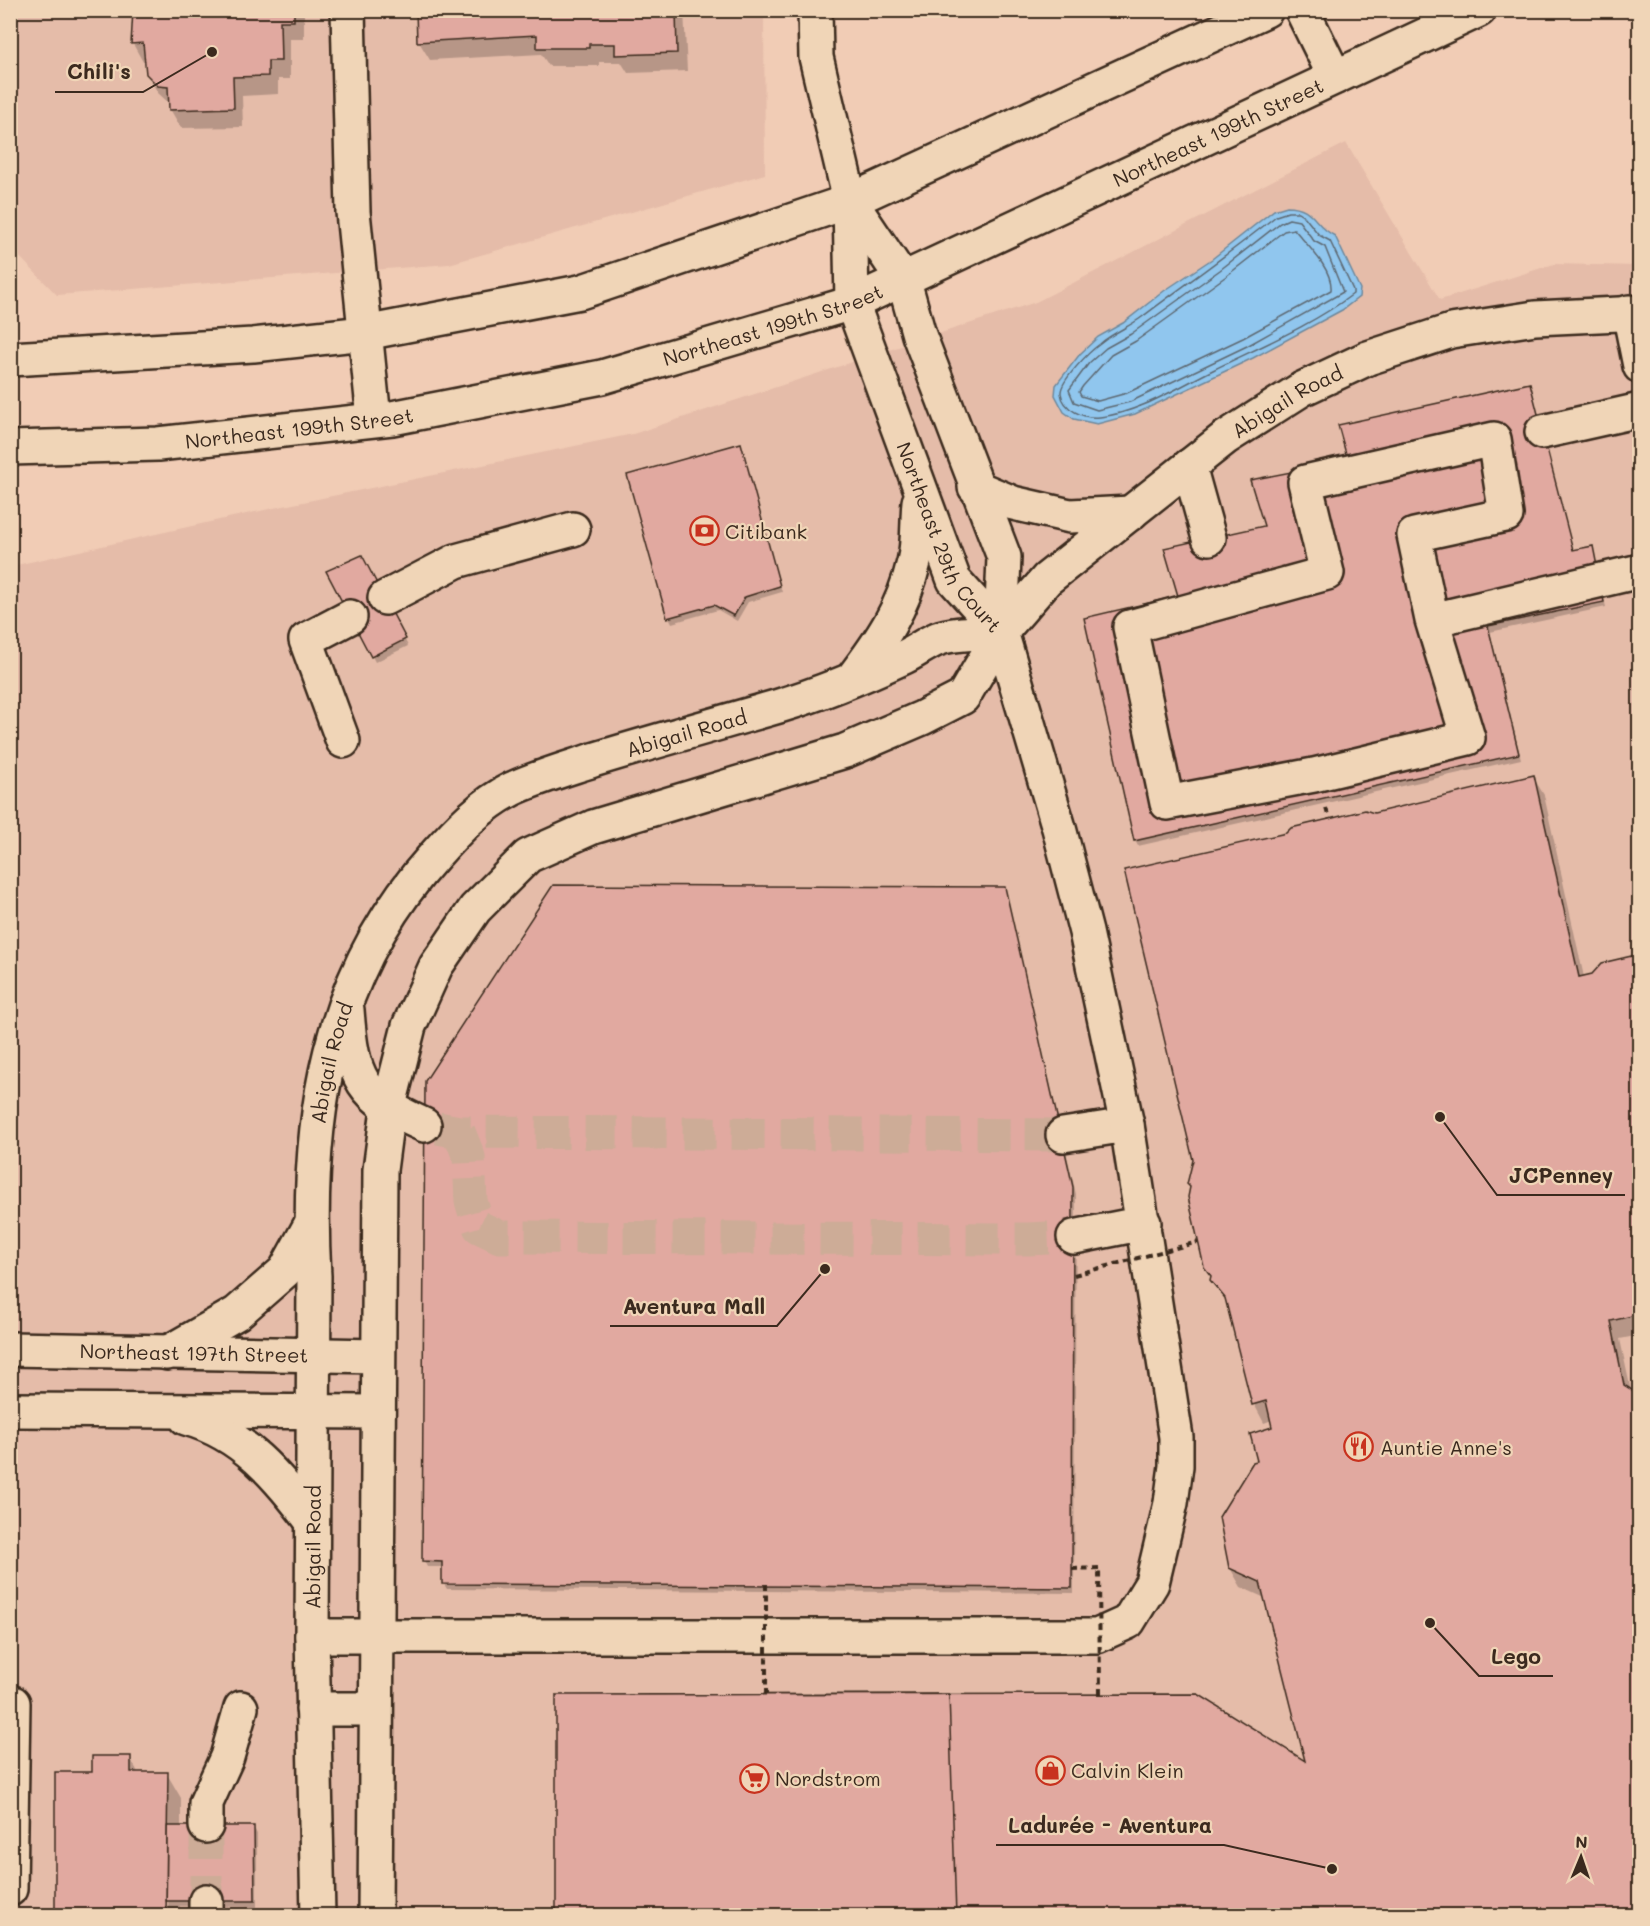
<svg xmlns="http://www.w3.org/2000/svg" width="1650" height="1926" viewBox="0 0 1650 1926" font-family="Mali,sans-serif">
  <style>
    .built { fill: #e5bca9 }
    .water { fill: #90c6ee; stroke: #6e889b; stroke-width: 1.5 }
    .shadow { fill: #0003 }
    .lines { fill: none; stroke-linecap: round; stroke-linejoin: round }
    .shore { stroke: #5d6871; stroke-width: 1.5 }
    .building { fill: #e1a9a0; stroke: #3b2a1e; stroke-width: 1.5 }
    .minor-tunnel { stroke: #cdac97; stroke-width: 33; stroke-dasharray: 33 16; stroke-linecap: butt }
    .minor-casing { stroke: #3b2a1e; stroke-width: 38 }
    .path { stroke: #3b2a1e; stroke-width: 4; stroke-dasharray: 6 4.5; stroke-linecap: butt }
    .minor { stroke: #f0d5b7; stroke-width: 33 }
    .path-bridge { stroke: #3b2a1e; stroke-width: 4; stroke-dasharray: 6 4.5; stroke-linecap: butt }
    .labels { text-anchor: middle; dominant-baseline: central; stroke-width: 4.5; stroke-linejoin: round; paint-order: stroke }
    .street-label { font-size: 20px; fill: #3b2a1e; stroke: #f0d5b7 }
    .poi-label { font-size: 20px; fill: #3b2a1e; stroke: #f0d5b7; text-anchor: start }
    .leader { fill: none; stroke: #3b2a1e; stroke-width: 2 }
    .callout-dot { fill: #3b2a1e; stroke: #f0d5b7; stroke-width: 2 }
    .callout-label { font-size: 21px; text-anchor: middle; font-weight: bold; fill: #3b2a1e; stroke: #f0d5b7; stroke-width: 4.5; stroke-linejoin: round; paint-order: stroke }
  </style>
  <rect width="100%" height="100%" fill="#f1ccb5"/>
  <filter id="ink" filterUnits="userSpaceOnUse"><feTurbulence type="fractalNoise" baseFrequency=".0167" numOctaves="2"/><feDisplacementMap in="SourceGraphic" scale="12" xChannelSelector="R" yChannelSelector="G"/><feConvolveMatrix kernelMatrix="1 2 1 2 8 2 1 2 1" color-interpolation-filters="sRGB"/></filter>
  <g filter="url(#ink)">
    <path class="built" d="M10 11H764L765 174 449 264 57 295 11 248Z
      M1346 143 1440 300 1554 264 1639 266V1915L11 1916 12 566 269 509 633 434 1036 302Z"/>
    <path class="water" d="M1287 206C1315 206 1313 226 1335 236L1360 289 1359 297 1342 310 1253 358 1135 414 1097 424 1074 419 1064 412 1055 395 1056 385 1080 354 1098 337 1123 323 1164 291 1212 259 1274 210Z"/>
    <path class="shadow" d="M134 10H304V39H290V79H278V94L242 96 243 127 181 128 170 109V104L158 93 147 74 146 62H143L133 44Z
      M418 10H684L687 71 628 73 621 62H599V66H549L541 54 430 60 419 42Z
      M1529 385 1574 552 1592 548 1606 607 1490 632 1521 759 1138 846 1135 841 1180 597 1350 462Z
      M740 445 782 592 748 602 737 621 718 610 672 623 669 617Z
      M365 562 408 646 375 662 328 571Z
      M1533 777 1544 795 1584 977 1640 955V1335L1620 1339 1631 1391 1308 1764 1265 1598 1241 1587 1230 1568 1259 1462 1274 1429 1272 1420 1264 1423 1254 1404 1229 1307 1205 1266 1374 814Z
      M1004 889 1076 1194 1074 1593 447 1589 444 1584 443 1567H427L424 1561Z
      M130 1758 139 1774H167L181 1798V1828H254L257 1834V1907L180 1906V1916H168L169 1844 93 1773Z"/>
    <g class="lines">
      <path class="shore" d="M1288 212H1298L1304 216 1319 235 1330 241 1353 290V294C1311 326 1259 347 1213 370 1178 387 1139 413 1100 417 1084 419 1063 410 1061 393 1060 381 1090 351 1100 344 1112 333 1129 327 1142 317 1187 283 1233 251 1276 216Z
        M1289 219 1299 221 1314 241 1325 247 1343 292 1247 346 1130 402 1097 410 1074 402 1069 390 1089 363 1106 348 1131 334 1220 270 1280 223Z
        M1294 229C1307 245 1333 269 1331 290L1243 338 1127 393 1098 401 1081 396 1079 392 1083 386 1111 355 1136 341 1225 277 1284 231Z"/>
    </g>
    <path class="building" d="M133 10H294V21H280L281 61H268V76L233 77 234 108 169 110 168 87 158 86 146 74 143 43 131 44Z
      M416 10H676L677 53 615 55V44H589V48H537V35L417 42Z
      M1530 383 1573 550 1593 546 1604 602 1488 626 1519 754 1134 841 1084 618 1178 596 1164 548 1264 526 1250 480 1348 461 1338 425Z
      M741 443 780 586 745 597 734 616 714 605 667 618 627 475Z
      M362 555 406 639 371 657 326 571Z
      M1534 775 1579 977 1592 974 1602 963 1640 954V1314L1611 1321 1624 1385 1640 1395V1916H556V1695L1198 1694 1305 1761 1260 1582 1229 1568 1219 1517 1253 1462 1257 1461 1250 1434 1272 1427 1266 1401 1252 1405 1225 1298 1210 1280 1211 1276 1204 1267 1188 1197 1190 1187 1187 1184 1193 1160 1124 870 1286 833 1291 828 1329 819 1365 810 1374 813Z
      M553 885 1005 887 1073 1187 1072 1588 442 1584V1562L422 1561 425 1081Z
      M949 1694 956 1916H556V1695Z
      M92 1756H131V1772H168L166 1916H55V1772H92Z
      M167 1826H254L255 1901H166Z"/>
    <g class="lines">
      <path class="minor-tunnel" d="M438 1128 459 1132 1063 1135
        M459 1132 469 1157 471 1201 479 1227 500 1237 1028 1239 1074 1237
        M206 1826V1901"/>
      <defs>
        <g id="minor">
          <path d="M348 10 353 212 374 419"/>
          <path id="s1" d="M815 10 816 57 850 201 852 303 954 580 1001 632"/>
          <path d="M1302 10 1335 77"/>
          <path d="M1629 312 1640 366"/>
          <path d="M10 359 253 345 365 333 580 292 850 201 1266 10"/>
          <path d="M1542 432 1640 410"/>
          <path id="s2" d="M10 448 158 444 392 418 602 377 852 303 1479 10"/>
          <path d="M1189 466 1209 538"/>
          <path d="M975 487 1013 503 1070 516 1131 513"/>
          <path d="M385 598 456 561 573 529"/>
          <path d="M1432 620 1414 535 1506 515 1494 439 1305 482 1327 573 1130 627 1167 803 1314 775 1468 738 1432 620 1640 571"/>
          <path d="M852 679C881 641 903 609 914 562 919 543 917 521 919 502"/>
          <path d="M343 741 306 640 350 617"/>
          <path d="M347 1010C352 1079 361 1097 424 1125"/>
          <path d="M1063 1135 1127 1125"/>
          <path d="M1074 1237 1144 1223"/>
          <path id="s3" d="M10 1349 378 1356"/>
          <path d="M167 1353 237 1313 285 1271 311 1224"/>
          <path d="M10 1410 378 1412"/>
          <path d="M186 1418C244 1434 277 1476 312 1521"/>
          <path d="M312 1636H1097L1128 1622 1152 1583 1171 1503 1176 1466V1437L1127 1125 1086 932 1059 828 1001 632 1004 557 919 335 904 281 850 201"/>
          <path d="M313 1709H375"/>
          <path d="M206 1826V1803L227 1757 241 1708"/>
          <path d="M10 1889 13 1703"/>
          <path d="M206 1901V1916"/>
          <path id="s4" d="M318 1916 312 1636 314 1276C305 1120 327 975 435 855 457 830 482 804 512 789 538 777 566 769 593 760 655 741 717 724 779 706 822 693 863 676 904 657 915 652 925 644 937 639 955 632 981 634 1001 632"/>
          <path id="s5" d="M375 1916 380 1170 388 1109 409 1026 436 966 475 909 528 856 593 827 845 751 922 718 963 697 1001 632 1047 579 1225 438 1302 389 1368 358 1451 331 1535 318 1640 313"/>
        </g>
      </defs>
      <use href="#minor" class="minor-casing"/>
      <path class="path" d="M1326 808 1329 819"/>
      <use href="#minor" class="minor"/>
      <path class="path-bridge" d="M1074 1275 1198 1242
        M1072 1569 1099 1568 1100 1694
        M766 1695V1584"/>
    </g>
  </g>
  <defs>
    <symbol id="bank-ring" viewBox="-11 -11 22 22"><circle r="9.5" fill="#f0d5b7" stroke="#c8321e" stroke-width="1.5"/><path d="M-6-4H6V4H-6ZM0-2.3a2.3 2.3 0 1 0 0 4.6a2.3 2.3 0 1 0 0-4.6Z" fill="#c8321e"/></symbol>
    <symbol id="restaurant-ring" viewBox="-11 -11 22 22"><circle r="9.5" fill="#f0d5b7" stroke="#c8321e" stroke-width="1.5"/><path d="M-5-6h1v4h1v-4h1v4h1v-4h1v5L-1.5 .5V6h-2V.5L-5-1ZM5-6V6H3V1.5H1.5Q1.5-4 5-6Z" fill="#c8321e"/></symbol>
    <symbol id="shop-ring" viewBox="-11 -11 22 22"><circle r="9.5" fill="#f0d5b7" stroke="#c8321e" stroke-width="1.5"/><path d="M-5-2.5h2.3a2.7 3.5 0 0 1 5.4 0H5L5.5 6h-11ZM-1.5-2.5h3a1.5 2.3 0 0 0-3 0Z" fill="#c8321e"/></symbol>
    <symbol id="supermarket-ring" viewBox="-11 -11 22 22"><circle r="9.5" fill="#f0d5b7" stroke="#c8321e" stroke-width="1.5"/><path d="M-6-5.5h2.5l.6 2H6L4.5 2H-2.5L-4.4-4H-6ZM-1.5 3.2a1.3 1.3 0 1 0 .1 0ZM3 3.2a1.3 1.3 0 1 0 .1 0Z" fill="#c8321e"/></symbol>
  </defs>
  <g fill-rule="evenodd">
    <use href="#bank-ring" x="688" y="514" width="33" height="33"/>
    <use href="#restaurant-ring" x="1342" y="1430" width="33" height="33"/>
    <use href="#shop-ring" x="1034" y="1754" width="33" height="33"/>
    <use href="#supermarket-ring" x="738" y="1762" width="33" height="33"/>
  </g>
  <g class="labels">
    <g class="street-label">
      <text stroke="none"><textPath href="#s2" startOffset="1262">Northeast 199th Street</textPath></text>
      <text stroke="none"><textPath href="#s2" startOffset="776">Northeast 199th Street</textPath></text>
      <text stroke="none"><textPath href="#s5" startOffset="2012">Abigail Road</textPath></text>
      <text stroke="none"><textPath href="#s2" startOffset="290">Northeast 199th Street</textPath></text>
      <text stroke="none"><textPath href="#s1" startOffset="552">Northeast 29th Court</textPath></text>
      <text stroke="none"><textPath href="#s4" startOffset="1376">Abigail Road</textPath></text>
      <text stroke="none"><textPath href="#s4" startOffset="855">Abigail Road</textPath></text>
      <text stroke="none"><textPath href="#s3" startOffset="184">Northeast 197th Street</textPath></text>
      <text stroke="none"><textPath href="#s4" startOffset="369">Abigail Road</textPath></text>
    </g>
    <g class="poi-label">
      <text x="725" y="531">Citibank</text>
      <text x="1380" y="1447">Auntie Anne's</text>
      <text x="1071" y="1770">Calvin Klein</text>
      <text x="775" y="1778">Nordstrom</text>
    </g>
  </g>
  <path class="leader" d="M212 52L143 92H55M1440 1117L1497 1195H1625M825 1269L777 1326H610M1430 1623L1479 1676H1553M1332 1869L1224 1845H996"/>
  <g class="callout-dot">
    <circle cx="212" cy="52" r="6"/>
    <circle cx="1440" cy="1117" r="6"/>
    <circle cx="825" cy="1269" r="6"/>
    <circle cx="1430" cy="1623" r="6"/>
    <circle cx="1332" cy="1869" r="6"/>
  </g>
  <g class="callout-label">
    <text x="99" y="79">Chili's</text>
    <text x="1561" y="1183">JCPenney</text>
    <text x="694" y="1314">Aventura Mall</text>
    <text x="1516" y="1664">Lego</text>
    <text x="1110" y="1833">Ladurée - Aventura</text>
  </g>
  <rect width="1650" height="1926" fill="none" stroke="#f0d5b7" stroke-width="36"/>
  <rect x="18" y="18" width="1614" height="1890" fill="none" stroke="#3b2a1e" stroke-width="2" filter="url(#ink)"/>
  <g transform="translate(1581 1857) rotate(2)" stroke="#f0d5b7" stroke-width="4.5" paint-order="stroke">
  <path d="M0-4.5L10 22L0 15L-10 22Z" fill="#3b2a1e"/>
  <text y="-9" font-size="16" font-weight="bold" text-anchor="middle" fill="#3b2a1e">N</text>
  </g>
</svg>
